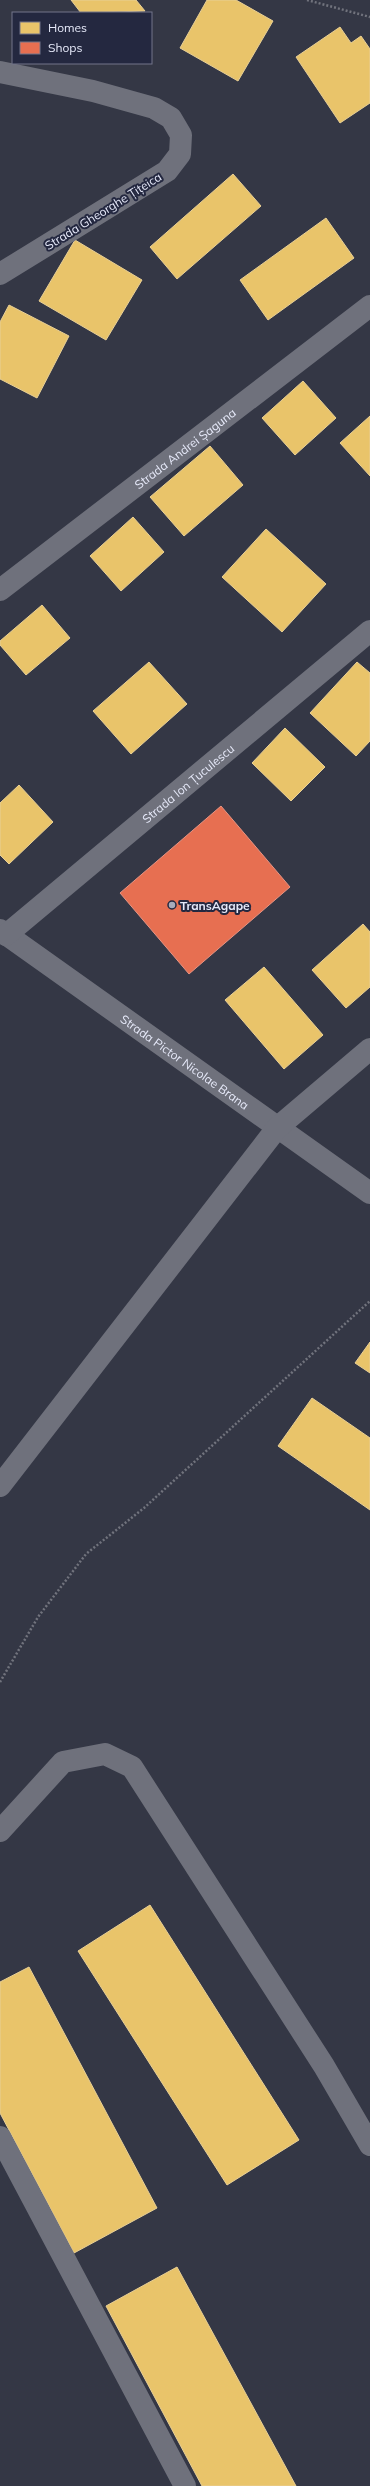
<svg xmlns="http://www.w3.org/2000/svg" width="370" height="2486" viewBox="0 0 370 2486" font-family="Mulish,sans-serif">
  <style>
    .homes { fill: #e9c46a; stroke: #e8cf95 }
    .shops { fill: #e76f51; stroke: #e79483 }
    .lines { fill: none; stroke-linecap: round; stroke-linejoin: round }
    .path { stroke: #71737d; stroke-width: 2.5; stroke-dasharray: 2 2; stroke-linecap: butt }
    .minor { stroke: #6f717c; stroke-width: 22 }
    .poi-dot { fill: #a8abba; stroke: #242840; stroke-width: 1.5 }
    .labels { text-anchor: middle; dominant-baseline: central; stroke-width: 4; stroke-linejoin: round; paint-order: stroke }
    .street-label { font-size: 12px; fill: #e6e9f9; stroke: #242840 }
    .poi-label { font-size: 12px; font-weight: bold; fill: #e6e9f9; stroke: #242840; text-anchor: start }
  </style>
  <rect width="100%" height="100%" fill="#343745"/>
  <path class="homes" d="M71 0H136L145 11 81 13Z
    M207 0H236L273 21 238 81 180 48Z
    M340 27 351 43 361 36 370 49V103L340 123 296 57Z
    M233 174 261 206 177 279 150 247Z
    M326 218 354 258 268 320 240 280Z
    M75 240 142 280 106 340 39 301Z
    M9 305 69 336 37 398 0 379V322Z
    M303 381 336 418 295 455 262 418Z
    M370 416V476L340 443Z
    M210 446 243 485 184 536 150 497Z
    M133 517 164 552 121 591 90 556Z
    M266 529 326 584 282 632 222 577Z
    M42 605 70 638 26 675 0 645V641Z
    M149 662 187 704 131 754 93 711Z
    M357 662 370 673V741L356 756 310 713Z
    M285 728 325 767 291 801 252 763Z
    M19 785 53 822 9 864 0 855V803Z
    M363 924 370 932V987L346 1008 312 970Z
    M264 967 323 1035 284 1069 225 1000Z
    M370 1342V1373L355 1363Z
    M312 1398 370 1438V1510L278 1446Z
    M150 1905 299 2140 227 2185 78 1951Z
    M29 1967 157 2208 74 2253 0 2113V1982Z
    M177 2267 296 2486H202L106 2306Z"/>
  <path class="shops" d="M221 806 290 887 189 974 120 893Z"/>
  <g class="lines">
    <path class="path" d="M307 0 370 17
      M0 1682 38 1617 86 1554 144 1508 370 1301"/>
    <g class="minor">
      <path d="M0 72 93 91 154 108 171 118 181 135 180 154 167 171 0 274"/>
      <path id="s1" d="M0 590 370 306"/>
      <path id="s2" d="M0 930 370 1193"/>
      <path id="s3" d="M6 935 370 631"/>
      <path d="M0 1486 277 1128 370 1049"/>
      <path d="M0 1831 63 1762 105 1754 132 1767 324 2066 370 2145"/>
      <path d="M0 2137 185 2486"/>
    </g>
  </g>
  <circle class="poi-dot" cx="172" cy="905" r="4"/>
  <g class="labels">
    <g class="street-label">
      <text transform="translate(103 211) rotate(-32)">Strada Gheorghe Țițeica</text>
      <text stroke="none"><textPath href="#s1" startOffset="233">Strada Andrei Șaguna</textPath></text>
      <text stroke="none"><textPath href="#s3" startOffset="237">Strada Ion Țuculescu</textPath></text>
      <text stroke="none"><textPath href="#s2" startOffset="227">Strada Pictor Nicolae Brana</textPath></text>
    </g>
    <g class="poi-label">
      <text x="180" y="905">TransAgape</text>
    </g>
  </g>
  <rect x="12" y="12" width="140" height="52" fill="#242840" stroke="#72758a"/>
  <rect x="20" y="22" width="20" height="12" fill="#e9c46a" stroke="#72758a"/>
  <text x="48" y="32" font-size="12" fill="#e6e9f9">Homes</text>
  <rect x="20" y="42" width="20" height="12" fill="#e76f51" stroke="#72758a"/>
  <text x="48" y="52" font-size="12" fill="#e6e9f9">Shops</text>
</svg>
